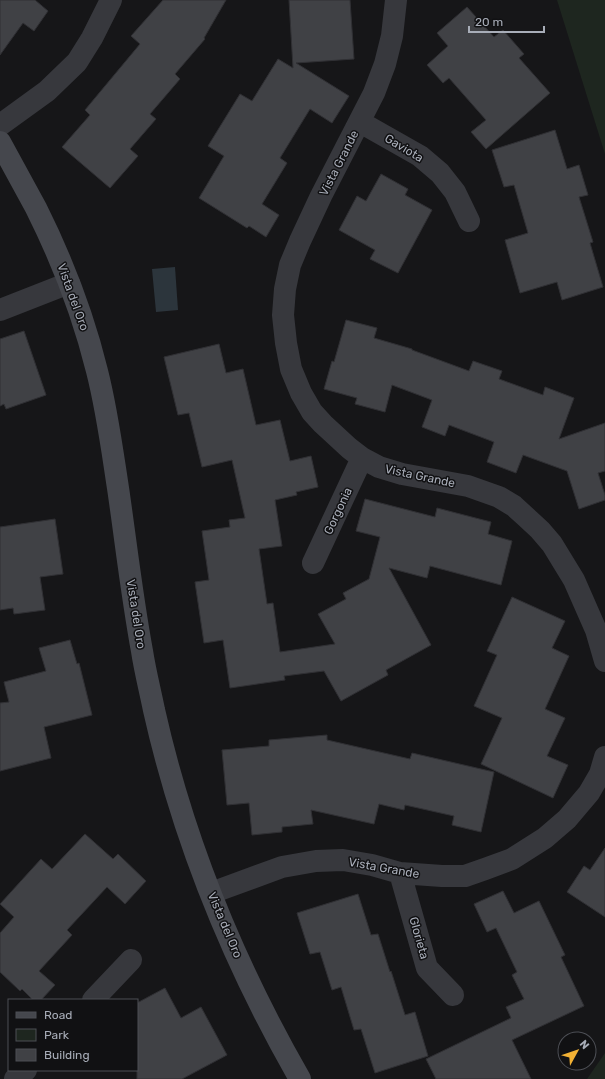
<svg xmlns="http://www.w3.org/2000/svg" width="605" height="1079" viewBox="0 0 605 1079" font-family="Rubik,sans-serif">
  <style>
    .green { fill: #1e261f }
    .water { fill: #2c353c }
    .building { fill: #404145; stroke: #303034 }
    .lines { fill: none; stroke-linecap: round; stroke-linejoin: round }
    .street { stroke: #37383d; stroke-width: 22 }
    .secondary { stroke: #45474d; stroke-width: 22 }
    .labels { text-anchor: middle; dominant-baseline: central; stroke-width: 3; stroke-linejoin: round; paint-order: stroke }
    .street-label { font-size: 12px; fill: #a8adb8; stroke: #111113 }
  </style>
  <rect width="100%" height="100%" fill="#161618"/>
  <path class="green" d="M557 0H605V154Z
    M605 1053V1079H587Z"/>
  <path class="water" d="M175 267 178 310 156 312 152 269Z"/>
  <path class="building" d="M0 0H35L48 11 34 31 23 23 0 55Z
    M163 0H226L204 38 205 39 175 74 180 79 150 114 156 119 130 149 138 156 110 188 62 147 90 115 85 110 140 44 131 36Z
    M289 0H350L354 59 296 63 349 96 332 123 310 109 280 158 287 163 262 204 279 215 266 237 249 226 247 228 199 198 224 156 208 146 240 94 252 101 278 59 293 68Z
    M467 7 494 37 503 30 524 54 519 58 550 93 486 149 471 132 486 120 449 78 443 83 427 65 448 46 437 33Z
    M555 130 567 169 579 165 588 195 579 197 593 242 590 243 603 287 562 300 557 282 520 293 505 240 528 233 514 185 504 187 492 150Z
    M381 174 408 189 405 195 432 210 398 273 370 259 375 250 339 230 357 196 366 201Z
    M346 320 377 328 374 338 412 349V350L469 371 473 361 502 371 499 379 543 395 545 387 574 398 559 439 605 423V471L598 473 605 495V500L579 509 567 471 523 455 516 473 487 462 494 442 449 425 445 436 422 427 432 400 392 385 385 412 355 404 357 398 324 389 332 361 334 362Z
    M24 331 46 395 6 409 4 404 0 406V339Z
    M219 344 226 373 243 369 256 425 280 420 290 461 311 456 318 487 296 492 297 495 275 500 282 546 259 549 267 604 273 603 280 652 335 644 318 614 346 599 343 593 369 579 380 537 356 531 365 499 435 517 437 508 491 522 488 534 512 541 501 585 430 566 427 578 389 568 431 645 386 670 388 675 341 701 324 671 284 676 285 680 230 688 223 640 204 643 195 582 209 580 202 531 230 527 229 520 245 518 232 460 202 467 189 413 178 415 164 357Z
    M55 519 63 574 40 577 45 610 14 614 13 608 0 610V527Z
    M512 597 565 621 552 648 569 656 545 709 565 718 547 756 568 765 553 798 481 764 502 718 474 706 497 655 487 651Z
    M70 640 77 664 79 663 92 715 44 727 51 758 0 771V703L9 702 4 682 46 671 39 648Z
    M327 735V740L410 759 412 753 494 772 481 832 452 825 454 816 405 805 404 810 379 804 374 824 311 810 313 824 282 827V832L252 835 249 803 227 805 222 750 269 746V740Z
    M85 834 113 859 118 854 146 881 125 904 107 887 67 930 72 935 39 971 55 985 41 1000H33L22 989 20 991 0 972V933L14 917 0 904 41 859 52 869Z
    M605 848V917L567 892 584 866 590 870Z
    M503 891 514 913 539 901 565 955 561 957 584 1006 512 1040 531 1079H436L426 1059 511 1018 506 1007 524 999 512 975 517 972 496 928 487 932 474 904Z
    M358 894 371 935 378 934 390 972 391 971 405 1015 415 1012 428 1056 375 1073 361 1029 354 1030 341 987 332 990 320 952 310 954 297 913Z
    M165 988 181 1018 201 1007 227 1055 182 1079H137V1003Z"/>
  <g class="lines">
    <path class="street" d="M396 0 392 36 385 64 374 93 321 196 300 241 290 265 285 289 283 315 286 343 291 369 301 393 312 412 323 424 349 448 362 458 379 467 402 474 468 486 499 497 514 506 526 517 540 530 552 544 574 580 596 630 605 661
      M360 122 420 156 440 173 455 192 469 221
      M0 125 47 91 77 62 92 38 111 0
      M0 310 69 283
      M313 563 362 458
      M400 873 427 968 453 995
      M211 893 282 867 316 861 343 860 372 865 400 873 442 876H465L485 869 512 859 545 838 567 819 589 793 600 774 605 757
      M93 1000 131 960
      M15 1079 26 1070"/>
    <path class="secondary" d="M0 142C12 164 24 186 36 208 62 260 83 314 97 371 107 410 112 449 118 488 126 543 132 597 142 651 145 671 150 690 154 710 183 839 234 964 300 1079"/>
  </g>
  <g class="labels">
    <g class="street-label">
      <text transform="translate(404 148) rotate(31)">Gaviota</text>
      <text transform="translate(339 163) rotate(-63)">Vista Grande</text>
      <text transform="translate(73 297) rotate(70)">Vista del Oro</text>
      <text transform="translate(420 476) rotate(12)">Vista Grande</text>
      <text transform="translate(338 511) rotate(-65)">Gorgonia</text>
      <text transform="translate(136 614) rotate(81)">Vista del Oro</text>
      <text transform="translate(384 868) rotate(10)">Vista Grande</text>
      <text transform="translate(225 925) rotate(67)">Vista del Oro</text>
      <text transform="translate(419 938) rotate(74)">Glorieta</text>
    </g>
  </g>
  <rect x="8" y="999" width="130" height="72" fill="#111113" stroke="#4d4f55"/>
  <rect x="16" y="1012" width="20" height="6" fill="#45474d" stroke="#4d4f55"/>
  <text x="44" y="1019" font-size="12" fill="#a8adb8">Road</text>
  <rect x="16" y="1029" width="20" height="12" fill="#1e261f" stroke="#4d4f55"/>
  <text x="44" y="1039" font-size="12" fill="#a8adb8">Park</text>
  <rect x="16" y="1049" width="20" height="12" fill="#404145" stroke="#4d4f55"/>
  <text x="44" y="1059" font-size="12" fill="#a8adb8">Building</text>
  <g transform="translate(577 1051) rotate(50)"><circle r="19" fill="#111113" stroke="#4d4f55"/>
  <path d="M0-3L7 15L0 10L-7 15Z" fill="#f2b134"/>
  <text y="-6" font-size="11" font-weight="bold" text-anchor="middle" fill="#a8adb8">N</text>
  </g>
  <path d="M469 26v6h75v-6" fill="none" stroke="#a8adb8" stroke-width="2"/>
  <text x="475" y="26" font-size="12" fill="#a8adb8" stroke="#111113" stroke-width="3" paint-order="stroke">20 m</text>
</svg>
